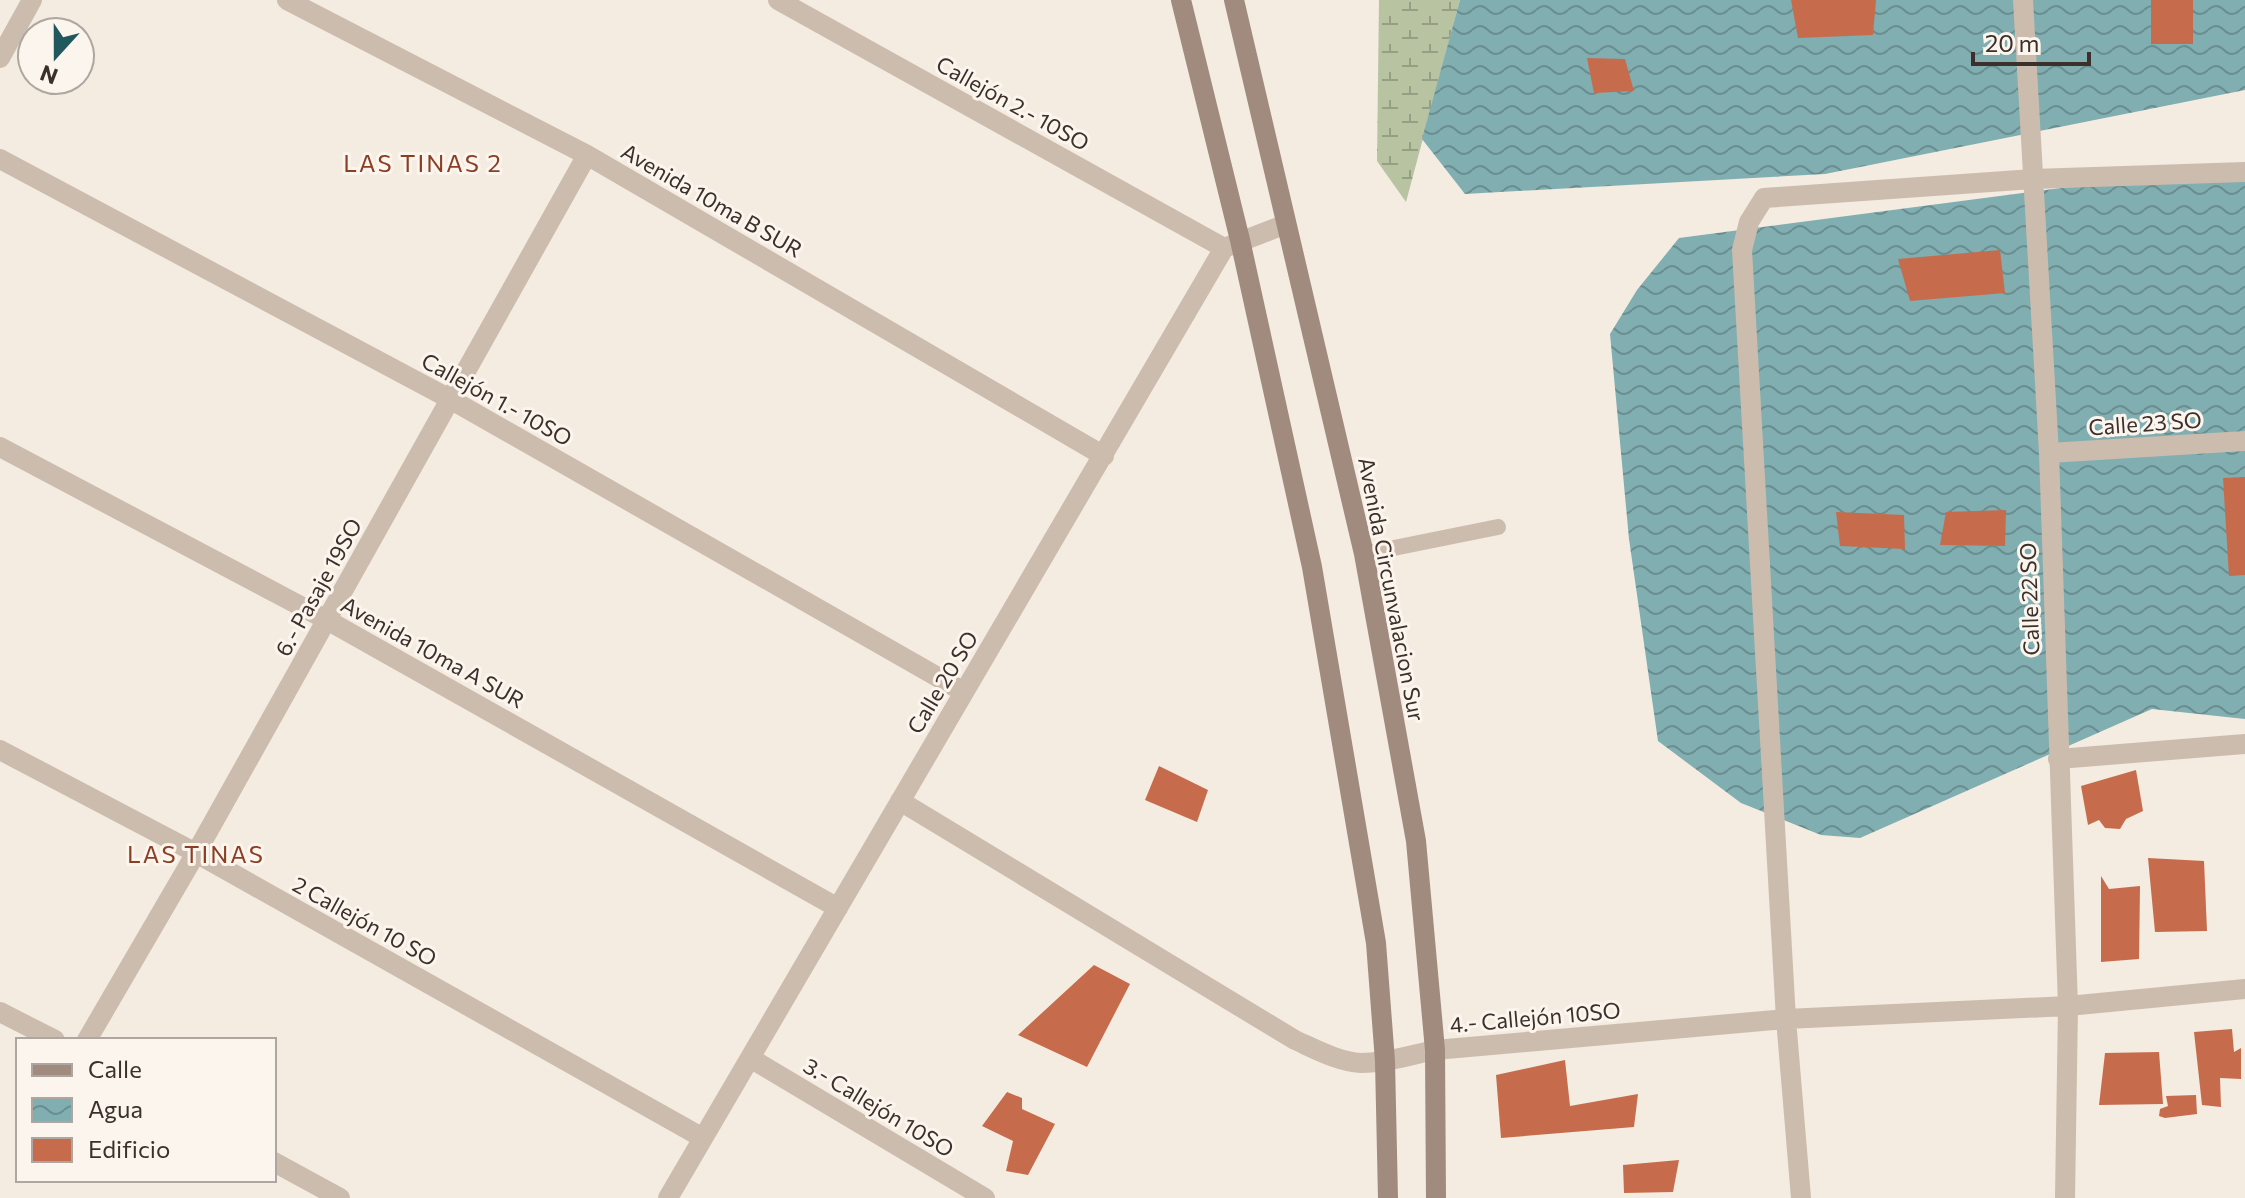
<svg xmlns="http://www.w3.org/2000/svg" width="2245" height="1198" viewBox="0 0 2245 1198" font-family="Commissioner,sans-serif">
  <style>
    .wetland { fill: url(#wetland-marsh) }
    .water { fill: url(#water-waves) }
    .building { fill: #c66c4d }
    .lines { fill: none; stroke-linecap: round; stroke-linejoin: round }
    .service { stroke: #ccbcad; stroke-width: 16 }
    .minor { stroke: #ccbcad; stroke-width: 20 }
    .secondary { stroke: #a08b7e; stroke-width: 20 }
    .labels { text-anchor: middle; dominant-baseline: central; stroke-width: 6; stroke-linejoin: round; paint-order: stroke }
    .street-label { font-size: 22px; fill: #3b302b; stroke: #fbf5ee }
    .neighbourhood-label { font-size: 24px; letter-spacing: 2px; fill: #8a3e24; stroke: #fbf5ee }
  </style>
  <defs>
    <pattern id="wetland-marsh" width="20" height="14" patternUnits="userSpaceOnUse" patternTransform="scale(2)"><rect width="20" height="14" fill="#b7c3a1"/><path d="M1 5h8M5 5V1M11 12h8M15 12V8" fill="none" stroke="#969f83"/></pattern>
    <pattern id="water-waves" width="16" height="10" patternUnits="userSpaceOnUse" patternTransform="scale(2)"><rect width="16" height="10" fill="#80aeb1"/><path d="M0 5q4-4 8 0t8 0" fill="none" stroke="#6a8e90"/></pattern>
  </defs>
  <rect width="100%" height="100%" fill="#f4ebe1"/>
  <path class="wetland" d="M1379 0H1460L1406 202 1377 161Z"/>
  <path class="water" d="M1460 0H2245V90L1825 174 1465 194 1422 139Z
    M2245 164V719L2152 709 1860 838 1821 835 1741 803 1658 741 1629 539 1610 334 1637 290 1679 238Z"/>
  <path class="building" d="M1791 0H1876L1873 35 1798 38Z
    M2151 0H2193V44H2151Z
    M1587 58 1625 59 1634 91 1594 93Z
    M2000 250 2005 293 1910 301 1898 259Z
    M2245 477V575L2229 576 2223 478Z
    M2006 510 2005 546 1940 545 1946 512Z
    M1836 512 1904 515 1905 549 1840 546Z
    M1159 766 1208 790 1197 822 1145 800Z
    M2136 770 2143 811 2126 819 2120 829 2105 828 2099 820 2088 825 2081 786Z
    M2148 858 2204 861 2207 931 2155 932Z
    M2101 876 2109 889 2140 886 2139 959 2101 962Z
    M1094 965 1130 984 1087 1067 1018 1035Z
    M2232 1029 2234 1052 2241 1048V1079L2220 1078 2221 1107 2202 1105 2194 1032Z
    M2159 1052 2163 1104 2099 1105 2105 1053Z
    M1565 1060 1570 1106 1638 1094 1634 1127 1501 1138 1496 1075Z
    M1007 1092 1022 1098V1109L1055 1124 1028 1175 1006 1171 1013 1141 982 1126Z
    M2196 1095 2197 1114 2165 1118 2159 1116 2160 1109 2168 1106 2166 1096Z
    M1679 1160 1673 1192 1624 1193 1623 1165Z"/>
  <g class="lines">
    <path class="service" d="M1364 554 1498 527"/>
    <path class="minor" d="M287 0 587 155 1104 456
      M778 0 1224 248
      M2023 0 2049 453 2068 1006 2065 1198
      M0 58 32 0
      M0 159 450 399 964 692
      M0 447 327 620 838 908
      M2049 453 2245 441
      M0 750 196 853 703 1138
      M2058 759 2245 744
      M900 801 1295 1040C1315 1049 1339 1062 1361 1063 1386 1063 1411 1055 1435 1050L1786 1019 2068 1006 2245 989
      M0 1012 55 1040
      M87 1040 196 853 587 155
      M750 1058 985 1198
      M274 1162 340 1198
      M668 1198 1224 248 1286 224
      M1801 1198 1786 1019 1742 250 1749 222 1764 198 2033 179 2245 172"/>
    <path class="secondary" d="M1181 0 1240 240 1312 567 1376 943 1385 1061 1388 1198
      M1234 0 1364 554 1416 841 1435 1050 1436 1198"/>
  </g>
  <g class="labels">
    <g class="street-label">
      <text transform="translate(1013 103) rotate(29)">Callejón 2.- 10SO</text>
      <text transform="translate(712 200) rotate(30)">Avenida 10ma B SUR</text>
      <text transform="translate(497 399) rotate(29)">Callejón 1.- 10SO</text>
      <text transform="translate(2145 423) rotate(-4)">Calle 23 SO</text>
      <text transform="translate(318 587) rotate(-61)">6.- Pasaje 19SO</text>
      <text transform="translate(1392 589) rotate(79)">Avenida Circunvalacion Sur</text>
      <text transform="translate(2029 599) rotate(-92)">Calle 22 SO</text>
      <text transform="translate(433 652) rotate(29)">Avenida 10ma A SUR</text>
      <text transform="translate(942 682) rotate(-59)">Calle 20 SO</text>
      <text transform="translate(365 921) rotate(29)">2 Callejón 10 SO</text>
      <text transform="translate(1535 1017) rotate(-5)">4.- Callejón 10SO</text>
      <text transform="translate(879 1107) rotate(31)">3.- Callejón 10SO</text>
    </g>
    <g class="neighbourhood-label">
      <text x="423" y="162">LAS TINAS 2</text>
      <text x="196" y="853">LAS TINAS</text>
    </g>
  </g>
  <rect x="16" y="1038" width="260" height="144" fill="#fbf5ee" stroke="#aea6a0" stroke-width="2"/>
  <rect x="32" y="1064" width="40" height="12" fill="#a08b7e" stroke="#aea6a0" stroke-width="2"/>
  <text x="88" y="1078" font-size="24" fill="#3b302b">Calle</text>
  <rect x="32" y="1098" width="40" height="24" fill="url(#water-waves)" stroke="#aea6a0" stroke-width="2"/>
  <text x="88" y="1118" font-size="24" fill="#3b302b">Agua</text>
  <rect x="32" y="1138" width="40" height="24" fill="#c66c4d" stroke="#aea6a0" stroke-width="2"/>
  <text x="88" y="1158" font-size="24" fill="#3b302b">Edificio</text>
  <g transform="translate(56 56) rotate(201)"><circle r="38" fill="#fbf5ee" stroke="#aea6a0" stroke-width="2"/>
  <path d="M0-6L14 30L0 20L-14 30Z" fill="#20585d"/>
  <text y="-12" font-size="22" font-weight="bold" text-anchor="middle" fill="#3b302b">N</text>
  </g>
  <path d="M1973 52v12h116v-12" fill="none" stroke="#3b302b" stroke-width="4"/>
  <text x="1985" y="52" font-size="24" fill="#3b302b" stroke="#fbf5ee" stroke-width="6" paint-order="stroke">20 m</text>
</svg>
